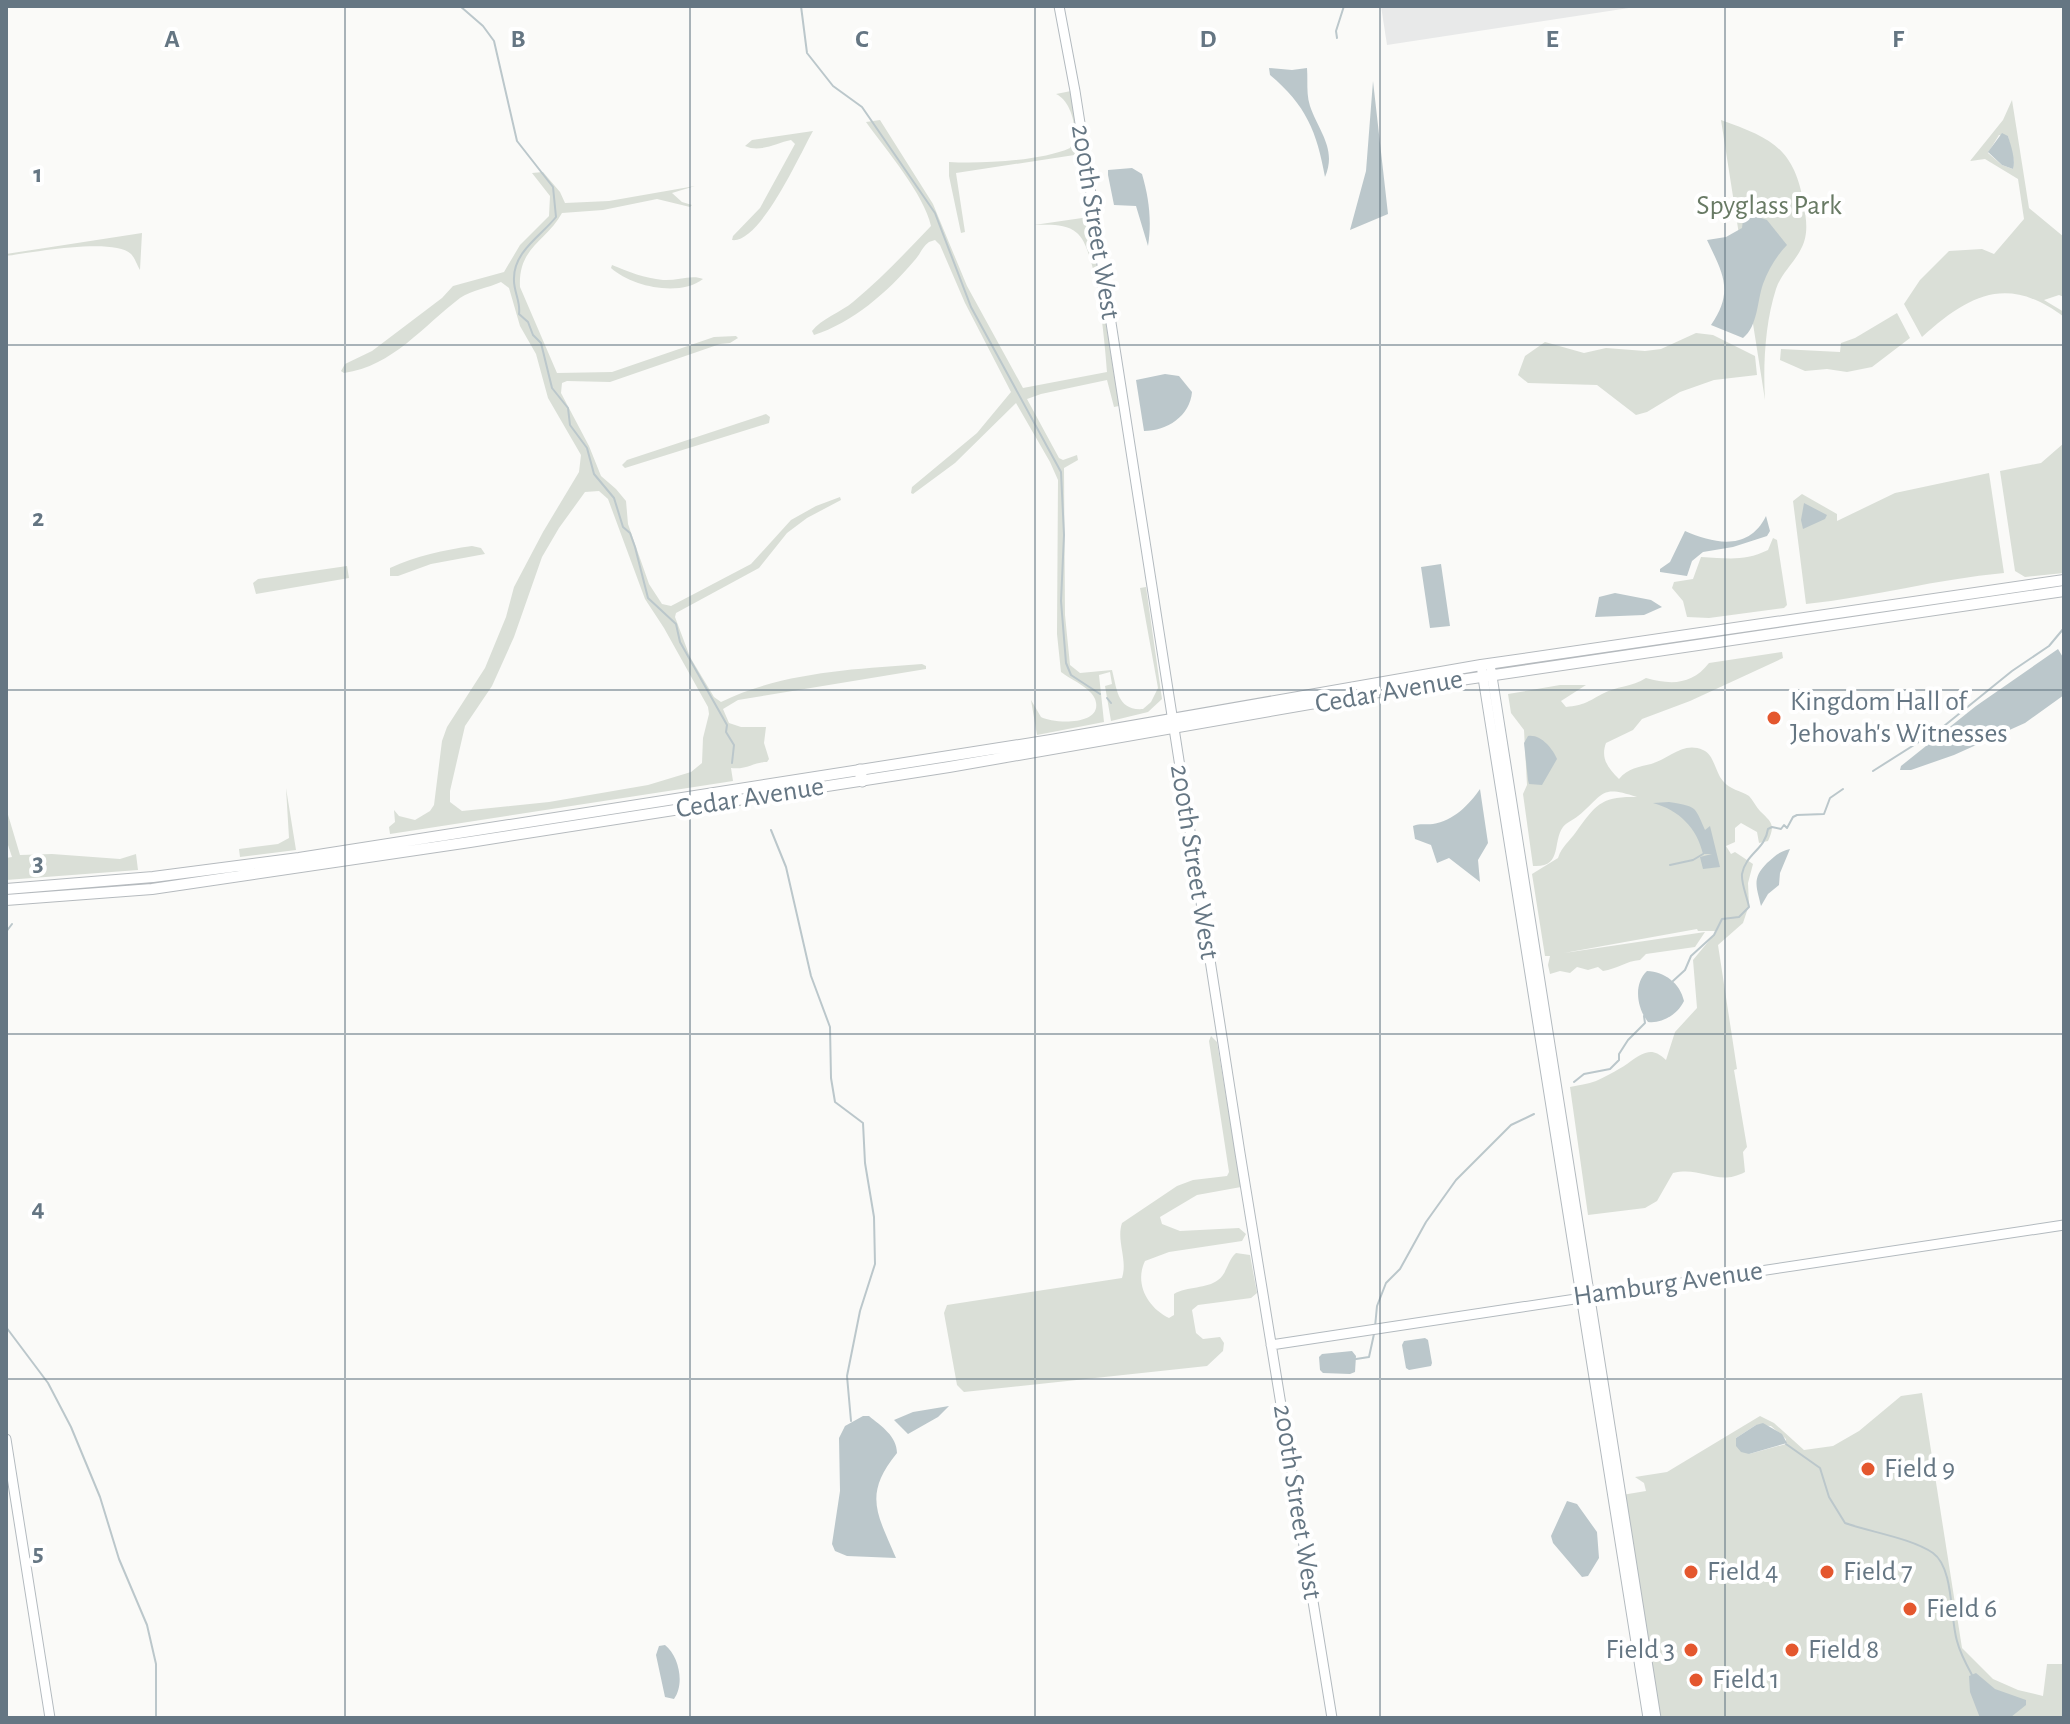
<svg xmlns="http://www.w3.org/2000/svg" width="2070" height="1724" viewBox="0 0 2070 1724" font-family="'Alegreya Sans',sans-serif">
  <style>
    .built { fill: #e8e9e9 }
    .green { fill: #dadfd7; fill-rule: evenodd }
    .water { fill: #bbc7cb }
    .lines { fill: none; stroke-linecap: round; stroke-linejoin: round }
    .stream { stroke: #bbc7cb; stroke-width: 2 }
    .secondary-casing { stroke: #b3babf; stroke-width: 11 }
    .primary-casing { stroke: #b5babe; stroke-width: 12 }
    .highway-casing { stroke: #b4b9bd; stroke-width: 13 }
    .secondary { stroke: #fff; stroke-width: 9 }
    .primary { stroke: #fff; stroke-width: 10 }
    .highway { stroke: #fff; stroke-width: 11 }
    .grid { fill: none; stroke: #657683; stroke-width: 2; stroke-opacity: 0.55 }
    .poi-dot { fill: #e4572e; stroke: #fff; stroke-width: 3 }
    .labels { text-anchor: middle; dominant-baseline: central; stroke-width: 8; stroke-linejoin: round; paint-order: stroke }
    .park-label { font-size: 28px; fill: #687a64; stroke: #fff }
    .street-label { font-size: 28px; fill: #657683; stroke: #fff }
    .poi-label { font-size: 28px; fill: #657683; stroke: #fff; text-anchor: start }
    .grid-label { font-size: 26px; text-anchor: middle; font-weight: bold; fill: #657683; stroke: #fff; stroke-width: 8; stroke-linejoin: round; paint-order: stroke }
  </style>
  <rect width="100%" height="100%" fill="#fafaf8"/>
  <path class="built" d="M1381 6H1642L1387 45Z"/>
  <path class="green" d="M1071 91 1081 154 956 173 965 232 961 233 949 176V162C980 164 1042 161 1070 148 1080 134 1072 101 1056 94Z
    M2012 100 2029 208 2064 237V297L2059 295 2044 300 2064 312V317C2007 274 1969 295 1922 337L1904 304 1920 280 1949 251 1982 249 1994 254 2024 219 2018 179 1985 159 1970 161 2003 120ZM1999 135 2008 136 2014 162 2013 169 2002 165 1988 153Z
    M880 120 933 204 967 286 1023 388 1107 372C1105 344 1097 249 1077 233 1065 223 1049 225 1034 225L1089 217 1119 406 1114 407 1107 380 1041 394 1027 399 1059 458 1063 460 1077 455 1078 460 1064 468 1065 615 1070 665 1080 673 1112 670C1117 689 1117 711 1143 709L1151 702 1158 688 1140 588 1146 587 1162 699 1148 712 1111 721 1105 686 1112 684 1110 672 1099 675 1104 722 1037 735 1031 700 1041 717C1054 724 1105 726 1095 699 1091 688 1070 679 1061 672L1057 634 1058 480 1050 462 1016 403 955 463 913 494 911 493 912 487 977 433 1011 392 965 303 940 245 935 240 929 242C922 247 920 255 914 261 888 292 852 323 814 335L812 331C821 319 841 312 853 302 881 279 906 252 931 226 924 194 886 150 866 122Z
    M1721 120C1771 138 1795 148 1804 206 1806 218 1808 230 1804 242 1798 260 1782 271 1776 289 1765 323 1763 365 1765 400Z
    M813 131C800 154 760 244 732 240L733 236 760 208 795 144 791 140C776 143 760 153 745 146L752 140Z
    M543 172 560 192 565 203 609 201 695 186 672 193 682 202 692 205 690 207 657 199 603 210 562 213C546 242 518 247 520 287L557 373 612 372 714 337 736 336 738 338 730 343 720 344 610 382 567 381 562 383 561 393 589 446 601 476 616 489 626 501 628 524 649 584 662 604 671 606 751 564 791 520 816 506 840 497 841 500 807 518 787 533 759 568 676 613 675 617 690 657 714 697 721 702C782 672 855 669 922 664L926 666V669L738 700 723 709 729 723 741 727H766L764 743 769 759 767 762C753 762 747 770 731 768L733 781 390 834 389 827 395 822 394 810 399 816 415 820 430 811 434 805 442 741 447 727 485 668 506 617 514 587 543 532 579 472 581 455 548 398 536 354 520 326 509 288 501 282C488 288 472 290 460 298 423 326 393 366 344 373L341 371 345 364 372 351 442 298 453 286 504 272 520 245 549 216 550 196 532 173ZM599 491 608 499 645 599 664 628 708 707 709 714 703 738 702 763 691 772 648 785 549 802 462 811 450 802V791L465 726 492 686 514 637 542 557 559 528 585 492Z
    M142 233 140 270C137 265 135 258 131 254 113 237 30 253 6 256V254Z
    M612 265C629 272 644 278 663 280 677 281 692 274 703 279 680 297 632 287 611 268Z
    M1897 313 1910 338 1872 367 1847 372 1827 369 1805 371 1780 360 1781 349 1840 352 1841 343 1855 338Z
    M1696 333 1713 335 1755 356 1757 375 1714 380 1680 392 1647 412 1636 415 1597 385 1528 383 1518 375 1525 356 1545 342 1584 353 1606 348 1645 351 1661 349Z
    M766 414 770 417 769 423 625 468 622 465 627 460Z
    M2064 443V573L2025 577 2015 571 2000 471 2041 463Z
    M1989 473 2004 573C1937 579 1873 597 1806 604L1793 501 1802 494 1837 514V521L1895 493Z
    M1773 538 1777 540 1787 605 1784 608 1709 618 1687 617 1683 601 1672 588 1674 582 1693 579 1701 557C1727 558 1743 562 1768 550Z
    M472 546 481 548 485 554 431 564 398 576H390V568C416 556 444 550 472 546Z
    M347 566 349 578 256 594 253 583 258 579Z
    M1782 652 1783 658 1690 701 1642 719 1633 730 1606 743C1600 759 1609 769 1619 779 1628 768 1639 767 1651 764 1669 759 1683 741 1703 750 1714 754 1715 772 1723 781 1730 790 1740 790 1749 796 1753 800 1756 807 1760 811 1771 822 1776 824 1768 841L1759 843 1757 832 1741 823 1735 828V842L1726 846 1731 854 1735 852 1753 864 1748 883 1749 905 1743 923 1718 945 1737 1069 1734 1070 1747 1147 1743 1152 1745 1172C1717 1187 1703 1166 1673 1173L1657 1201 1645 1208 1588 1215 1570 1087C1578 1085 1588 1084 1596 1081 1607 1076 1622 1068 1631 1061 1645 1052 1652 1047 1666 1060L1675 1032 1697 1008 1693 960 1717 931H1698L1697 929 1564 953 1705 932 1695 947 1646 954 1640 960C1626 961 1617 969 1603 971L1598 967 1588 970 1577 967 1570 973 1560 971 1550 974 1548 965 1550 956H1545L1532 874 1558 858C1562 846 1569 842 1576 832 1596 804 1602 796 1637 797 1599 784 1604 795 1578 816 1573 820 1567 822 1563 827 1552 842 1563 868 1533 866L1523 794 1527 785 1524 730 1511 713 1508 694 1560 685H1586L1561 701 1566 707C1585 705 1587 702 1602 694 1616 686 1632 687 1646 678 1671 685 1692 685 1709 663Z
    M286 788 296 850 240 857 239 849 278 844 289 838Z
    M6 808 20 855 52 854 120 859 136 854 138 870 6 880V858L12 857 6 839Z
    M1211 1036 1217 1042 1241 1187 1197 1195 1160 1217 1162 1224 1180 1231 1239 1228 1246 1234 1242 1241 1169 1252 1145 1261C1134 1284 1148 1308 1169 1318L1174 1315V1294C1187 1286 1207 1289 1218 1280 1227 1274 1227 1261 1236 1253L1250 1255 1257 1293 1251 1298 1198 1305 1192 1310 1196 1333 1203 1339 1220 1337 1224 1343 1223 1351 1207 1366 964 1392 957 1385 944 1313 947 1305 1122 1278C1128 1259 1116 1241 1122 1223L1177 1186 1193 1180 1227 1176 1229 1172 1209 1041Z
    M1922 1393 1962 1648 1993 1679 2018 1690 2043 1696 2047 1664H2064V1718H1652L1616 1496 1646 1491 1644 1483 1635 1477 1667 1472 1760 1416 1774 1423 1804 1450 1833 1446 1859 1431 1901 1396ZM1756 1425 1771 1426 1786 1439V1444L1749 1454 1736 1438Z"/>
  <path class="water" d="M1269 68 1292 70 1307 68C1308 80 1306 94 1310 106 1319 132 1337 149 1325 177 1317 132 1306 105 1270 75Z
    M1373 81 1388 214 1350 230 1366 171Z
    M2002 133 2008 136C2011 146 2016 160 2013 169L2002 165 1988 152Z
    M1132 168 1142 174C1149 198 1152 221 1148 246L1136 206 1114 205 1108 175V170Z
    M1744 212 1767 220 1787 245C1777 255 1768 270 1763 284 1757 301 1758 326 1743 338L1711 325C1735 291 1722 272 1707 240L1726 237 1742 228Z
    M1165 374 1179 376 1192 392C1190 416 1167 431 1144 431L1136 380Z
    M1804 503 1827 515 1825 519 1803 529 1801 520Z
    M1766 516 1770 531 1767 536 1733 547 1703 552 1692 561 1687 576 1660 572V569L1670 562 1685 531C1715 544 1749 551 1766 516Z
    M1441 564 1450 626 1430 628 1421 567Z
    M1615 593 1651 600 1662 607 1644 615 1595 617 1599 597Z
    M2058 649 2064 659V695L2025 723 1954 755 1911 770H1900L1901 766 1976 706Z
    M1528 736C1541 734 1553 749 1557 759L1542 785 1529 784 1528 780 1524 743Z
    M1480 789 1488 843 1478 860 1480 882 1449 858 1437 863 1431 845 1415 839 1413 826C1421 823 1425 825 1433 824 1453 821 1469 805 1480 789Z
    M1669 802C1697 807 1694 805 1705 830L1710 826 1720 867 1703 869 1700 857 1712 854H1703C1697 828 1679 810 1653 803Z
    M1790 849 1780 873 1779 885 1768 894 1761 906C1757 887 1751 879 1767 863 1775 856 1778 852 1790 849Z
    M1647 971C1665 972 1680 983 1684 1001 1678 1014 1662 1024 1648 1022 1637 1008 1633 984 1647 971Z
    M1425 1338 1428 1340 1432 1363 1431 1366 1409 1370 1406 1368 1402 1345 1404 1341Z
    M1352 1351 1356 1356 1355 1372 1350 1374 1323 1373 1320 1370 1319 1357 1322 1354Z
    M949 1406 938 1417 908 1434 894 1420 913 1412Z
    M863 1416H869C881 1426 897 1436 897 1453 863 1495 877 1513 896 1558L847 1556 835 1551 832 1544 840 1491 839 1438 845 1426Z
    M1763 1423 1782 1434 1787 1443 1749 1454 1741 1452 1736 1446V1438L1756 1425Z
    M1567 1501 1577 1504 1597 1532 1599 1558 1588 1576 1582 1577 1553 1543 1551 1536Z
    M665 1645C679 1656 685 1684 674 1699L665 1697 656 1655 659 1646Z
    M1976 1673 1995 1689 2026 1700V1705L2011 1717 1980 1718 1970 1692 1969 1676Z"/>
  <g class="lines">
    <path class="stream" d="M460 6 483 26 494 41 517 141 553 187 556 217C542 235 514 251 514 278 513 291 521 301 519 314L528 322 533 335 541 343 552 388 568 408 570 425 587 448 594 474 614 498 623 527 630 533 635 547 648 598 676 624 680 642 727 725 726 732 734 745 732 763
      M801 6 807 53 833 86 862 107 935 213 971 307 1061 472 1064 535 1061 601 1066 663 1071 675 1100 694
      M1337 38 1336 31 1344 6
      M1107 698 1111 703
      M1873 771 1944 726 2012 671 2049 646 2064 628
      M771 830 786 867 811 976 830 1027 831 1078 835 1102 863 1123 865 1163 874 1217 875 1264 860 1311 847 1376 851 1421
      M1670 865 1693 860 1703 854
      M6 932 12 924
      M1673 981 1685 970 1691 956 1714 935 1722 919 1739 917 1749 907C1747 897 1741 883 1742 874 1746 853 1765 850 1768 829L1772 827 1781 829 1784 825 1787 828 1793 817 1797 815 1824 814 1830 798 1843 789
      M1574 1082 1584 1074 1610 1069 1619 1060V1054L1628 1040 1645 1023 1644 1016
      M6 1327 48 1383 71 1427 100 1497 119 1559 147 1625 156 1664V1718
      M1375 1327 1377 1306 1386 1283 1400 1269 1426 1222 1456 1180 1511 1125 1534 1114
      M1356 1359 1369 1357 1374 1334
      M1786 1444 1820 1468 1829 1497 1845 1523C1870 1532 1911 1538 1933 1553 1954 1568 1950 1618 1957 1641 1960 1653 1966 1664 1972 1675"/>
    <defs>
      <path id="secondary" d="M1059 6 1075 91 1240 1153 1332 1718
        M1481 665 1648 1718
        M1491 670 1656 1718
        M1271 1345 2064 1225
        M6 1439 50 1718"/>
      <path id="primary" d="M6 889 153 877 299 858 1051 740 1481 665 2064 580
        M6 900 152 889 470 842 949 767 1379 692 2064 591"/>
      <path id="highway" d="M860 770 862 781"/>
    </defs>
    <use href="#secondary" class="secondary-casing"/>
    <use href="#primary" class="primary-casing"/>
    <use href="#highway" class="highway-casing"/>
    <use href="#secondary" class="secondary"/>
    <use href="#primary" class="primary"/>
    <use href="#highway" class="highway"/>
  </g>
  <path class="grid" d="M345 6V1718M690 6V1718M1035 6V1718M1380 6V1718M1725 6V1718M6 345H2064M6 690H2064M6 1034H2064M6 1379H2064"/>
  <g class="poi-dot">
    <circle cx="1774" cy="718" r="8"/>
    <circle cx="1868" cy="1469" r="8"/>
    <circle cx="1691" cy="1572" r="8"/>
    <circle cx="1827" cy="1572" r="8"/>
    <circle cx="1910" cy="1609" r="8"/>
    <circle cx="1691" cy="1650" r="8"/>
    <circle cx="1792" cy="1650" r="8"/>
    <circle cx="1696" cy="1680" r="8"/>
  </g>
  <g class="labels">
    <g class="park-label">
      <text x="1769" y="206">Spyglass Park</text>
    </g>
    <g class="street-label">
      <text transform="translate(1095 222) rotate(81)">200th Street West</text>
      <text transform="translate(1389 692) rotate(-10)">Cedar Avenue</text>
      <text transform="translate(750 798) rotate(-9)">Cedar Avenue</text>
      <text transform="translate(1194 862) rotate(81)">200th Street West</text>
      <text transform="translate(1668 1284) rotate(-8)">Hamburg Avenue</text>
      <text transform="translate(1297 1502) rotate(81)">200th Street West</text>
    </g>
    <g class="poi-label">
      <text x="1790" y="702">Kingdom Hall of<tspan x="1790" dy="32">Jehovah's Witnesses</tspan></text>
      <text x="1884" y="1469">Field 9</text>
      <text x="1707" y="1572">Field 4</text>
      <text x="1843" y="1572">Field 7</text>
      <text x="1926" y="1609">Field 6</text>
      <text x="1675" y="1650" text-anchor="end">Field 3</text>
      <text x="1808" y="1650">Field 8</text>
      <text x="1712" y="1680">Field 1</text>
    </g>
  </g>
  <g class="grid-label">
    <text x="172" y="47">A</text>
    <text x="518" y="47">B</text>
    <text x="862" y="47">C</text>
    <text x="1208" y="47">D</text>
    <text x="1552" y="47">E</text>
    <text x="1898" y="47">F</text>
    <text x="38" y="182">1</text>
    <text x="38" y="526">2</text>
    <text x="38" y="871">3</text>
    <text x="38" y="1216">4</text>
    <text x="38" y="1561">5</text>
  </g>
  <rect width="2070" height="1724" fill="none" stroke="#657683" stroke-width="16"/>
</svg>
